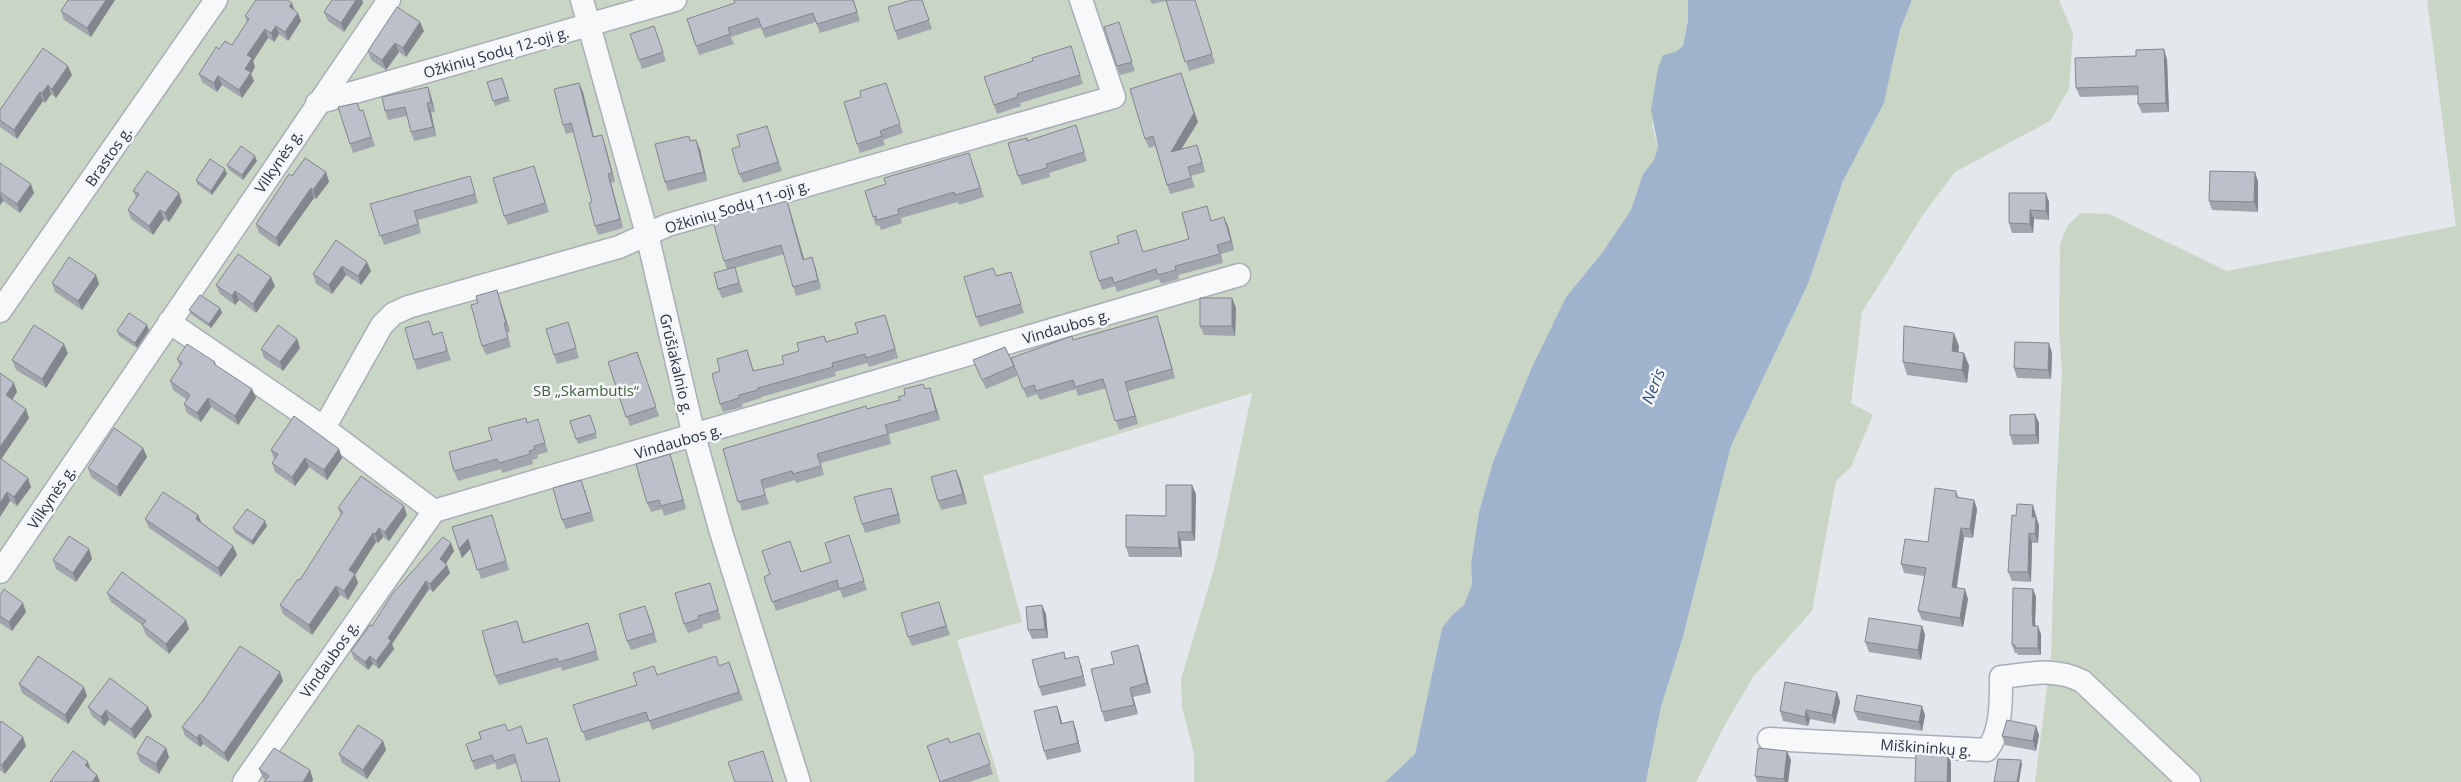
<svg xmlns="http://www.w3.org/2000/svg" width="2461" height="782" viewBox="0 0 2461 782" font-family="'Open Sans',sans-serif">
  <style>
    .green { fill: #c9d6c5 }
    .water { fill: #9fb4cc }
    .lines { fill: none; stroke-linecap: round; stroke-linejoin: round }
    .minor-casing { stroke: #a9aeb7; stroke-width: 25 }
    .minor { stroke: #f7f8fa; stroke-width: 22 }
    .wall { fill: #a1a5ae }
    .shaded-wall { fill: #83868d }
    .building { fill: #bbc0ca; stroke: #83868d }
    .labels { text-anchor: middle; dominant-baseline: central; stroke-width: 5; stroke-linejoin: round; paint-order: stroke }
    .street-label { font-size: 15px; fill: #2b3445; stroke: #f4f6f9 }
    .park-label { font-size: 15px; fill: #3f6138; stroke: #f4f6f9 }
    .water-label { font-size: 16px; font-style: italic; fill: #34527a; stroke: #f4f6f9 }
  </style>
  <rect width="100%" height="100%" fill="#e4e7ec"/>
  <path class="green" d="M0 0H1688V20L1683 46 1675 52 1663 55 1652 126 1658 146 1654 160 1643 174 1631 210 1602 253 1566 297 1531 369 1493 462 1479 512 1471 564 1472 584 1464 605 1453 614 1442 628 1415 754 1385 782H1194V754L1182 707 1181 679 1216 562 1252 393 983 476 1022 622 957 640 1000 782H0Z
    M1912 0H2059L2073 33 2069 89 2050 121 1955 172 1923 215 1862 312 1851 403 1873 415 1851 467 1836 481 1812 611 1753 677 1725 725 1696 782H1646L1661 707 1683 637 1731 446 1808 284 1843 181 1884 103 1900 30Z
    M2427 0H2461V782H2035L2051 656 2056 493 2062 373 2059 330 2060 244 2068 225 2081 213 2109 214 2227 271 2456 226Z"/>
  <path class="water" d="M1688 0H1912L1900 30 1884 103 1843 181 1808 284 1731 446 1683 637 1661 707 1646 782H1385L1415 754 1442 628 1453 614 1464 605 1472 584 1471 564 1479 512 1493 462 1531 369 1566 297 1602 253 1631 210 1643 174 1654 160 1658 146 1651 110 1658 68 1663 55 1675 52 1683 46 1688 20Z"/>
  <g class="lines">
    <defs>
      <path id="minor" d="M582 0 647 234 694 436 721 532 799 782
        M317 103 675 0
        M0 311 216 0
        M169 322 324 428 434 511
        M324 428 382 325 393 314 408 307 619 247 668 225 1114 97 1081 0
        M0 572 389 0
        M1769 739 1987 750C2002 731 2001 700 2001 677 2031 674 2054 667 2082 681L2189 782
        M244 782 434 511 1239 275"/>
    </defs>
    <use href="#minor" class="minor-casing"/>
    <use href="#minor" class="minor"/>
  </g>
  <path class="wall" d="M68 0H115L91 37 64 20 61 11Z
    M332 0H362L363 3 344 32 328 21 324 12Z
    M854 0 860 21 820 33 816 22 765 38 761 27 731 37 734 44 699 55 687 19Z
    M922 0 932 29 898 40 895 31Z
    M1150 0H1195L1215 63 1189 71 1166 1 1152 4Z
    M292 3 294 10 298 13 301 21 288 41 279 34 274 42 268 38 253 61 255 67 251 74 254 81 242 98 222 85 217 92 202 82 199 74 219 49 232 45 247 22 245 16Z
    M654 26 666 61 642 69 630 34Z
    M1104 27 1122 31 1135 71 1120 75Z
    M424 31 406 57 399 52 386 70 371 60 368 51Z
    M1071 46 1083 84 1020 103 1021 106 997 114 994 105 1033 61Z
    M43 48 72 75 56 98 51 94 45 103 43 101 17 139 0 127V110Z
    M2167 59 2169 112 2142 113 2138 104V95L2080 97 2076 88Z
    M502 78 510 101 495 106 487 82Z
    M886 83 903 133 883 140 885 145 860 153 857 144 861 97Z
    M428 87 431 96 435 112H431L436 136 414 141 411 132 407 116 388 120 385 111Z
    M583 92 594 137 605 144 615 182 611 183 623 228 598 235 595 226 592 202 574 132 566 134 563 125Z
    M360 111 366 119 375 146 353 153 350 144Z
    M1198 122 1181 149 1197 145 1205 172 1191 176 1195 187 1170 194 1155 146 1149 148 1145 139Z
    M767 126 782 171 743 183 739 174 740 146Z
    M1079 135 1087 161 1049 173 1050 177 1022 185 1018 176 1028 141Z
    M691 141 700 149 707 181 668 191 665 182Z
    M969 153 984 197 959 205 958 202 901 218 902 223 881 230 879 225 876 226 873 217 886 184Z
    M257 161 243 180 229 170 227 165Z
    M0 163 34 193 20 213 3 201 0 205Z
    M326 172 329 182 316 199 314 198 279 247 259 233 256 224 292 176Z
    M2255 172 2258 182V212L2212 210 2209 201Z
    M227 174 212 195 197 184 196 180Z
    M537 175 549 212 508 225 504 216Z
    M473 185 478 203 418 220 421 233 384 245 370 204Z
    M133 191 182 202 169 222 164 219 153 235 131 219 128 210 136 198Z
    M2046 193 2049 202V220L2034 219 2033 233H2012L2009 223Z
    M787 201 804 259 815 266 821 289 796 296 784 254 735 268 743 292 722 298 718 289 727 269 724 261Z
    M1212 221 1228 226 1234 250 1221 254 1223 263 1178 275 1179 279 1161 284 1159 279 1117 292 1115 286 1102 290 1099 281 1119 243 1143 252 1189 239Z
    M336 240 371 271 361 285 346 275 332 294 316 284 313 274Z
    M1011 272 1024 313 980 327 976 317 996 276Z
    M96 275 99 284 82 310 55 292 52 283Z
    M216 285 275 286 256 313 239 300 235 305 220 294Z
    M1232 298 1236 308 1235 336 1204 335 1200 326Z
    M500 300 510 332 507 333 511 347 486 355 482 346Z
    M189 310 222 313 211 328 191 314Z
    M885 315 898 358 869 367 867 363 835 372 836 376 761 397V398L742 404 743 407 723 412 720 404V371L747 350 754 371 784 364 824 336 827 342 858 333Z
    M568 322 579 358 557 364 554 355Z
    M1160 325 1175 378 1128 391 1138 424 1119 430 1106 388 1078 396 1076 389 1040 400 1037 394 1027 398 1011 358 1073 340Z
    M149 330 137 348 119 336 117 331Z
    M434 335 445 342 451 360 417 370 414 360Z
    M297 339 300 348 283 371 264 358 261 349Z
    M1959 346 1958 352 1964 353 1969 366 1967 383 1907 375 1903 362Z
    M637 352 659 416 630 426 608 362Z
    M68 353 46 388 16 370 12 360Z
    M2052 353 2051 379 2017 378 2014 368Z
    M177 359 215 362 216 366 252 389 256 398 238 425 211 407 201 422 187 413 184 404 187 400 173 390 170 381 180 366Z
    M973 360 1014 366 1017 376 986 389Z
    M0 373 14 383 17 392 12 400 29 418 1 459 31 487 17 506 10 501 0 517Z
    M930 388 940 420 889 434 891 444 821 463 824 475 796 483 795 480 764 489 769 504 742 511 723 449 900 400 925 389Z
    M2035 414 2039 423V444L2013 445 2010 435Z
    M590 415 597 438 578 444 570 421Z
    M527 423 541 429 548 452 537 455 538 458 532 460 533 464 502 473 501 469 458 481 454 471 492 440Z
    M143 448 147 457 120 497 91 477 88 468Z
    M339 449 342 458 327 480 309 467 295 486 275 472 272 463 274 459 271 450Z
    M670 454 686 509 664 516 662 509 651 512 647 503Z
    M960 479 967 504 941 510 938 501Z
    M585 489 594 521 566 529 562 520Z
    M1956 491 1959 498 1974 500 1977 509 1973 538 1964 537 1957 588 1968 599 1963 627 1922 620 1918 611 1924 576 1904 573 1901 564 1928 542Z
    M1196 494 1195 541H1181L1182 557H1129L1126 547Z
    M894 497 901 523 865 533 862 524Z
    M338 508 407 515 389 541 383 537 378 543 376 542 355 575 358 583 348 600 340 595 312 635 283 614 280 605 300 580 341 516Z
    M198 515 201 523 233 546 237 555 221 577 149 528 145 519Z
    M492 515 509 570 481 579 471 548 462 558 459 549Z
    M2036 515V517L2039 526 2038 543H2032L2031 582 2012 581 2008 572 2016 516Z
    M267 526 253 545 235 533 233 528Z
    M849 535 867 590 843 598 840 590 776 611 764 577 801 572 831 562Z
    M451 543 454 551 446 564 450 573 433 592 429 589 392 644 394 649 379 669 373 664 368 670 354 659 351 651 372 626Z
    M89 549 92 559 76 582 56 569 53 560Z
    M2033 589 2036 597 2035 626 2041 634V655H2018L2017 653H2015L2012 645Z
    M713 592 721 619 702 625 703 628 688 633 684 624Z
    M107 593 186 620 189 629 169 654 146 635 142 625 111 602Z
    M0 595 26 612 12 631 0 623Z
    M942 611 950 635 912 646 908 637Z
    M1046 614 1048 638 1032 639 1028 630Z
    M649 615 657 642 631 650 627 641Z
    M517 621 524 642 588 623 599 660 562 671 561 667 499 685 495 676Z
    M1922 626 1925 635 1921 660 1869 652 1865 642Z
    M1138 645 1141 654 1151 693 1133 697 1138 714 1105 722 1102 712 1114 664Z
    M1064 652 1066 659 1081 665 1086 686 1042 696 1039 687Z
    M729 662 743 700 652 730 649 721 586 741 573 705 637 685 657 675 719 666Z
    M283 681 228 762 203 744 200 747 185 736 182 727Z
    M19 684 84 687 87 696 68 724 22 693Z
    M1837 692 1840 702 1835 724 1810 719 1808 726 1783 721 1780 711Z
    M1057 706 1062 723 1073 721 1076 730 1081 752 1047 760 1044 751Z
    M88 707 152 716 135 739 109 720 104 726 92 716Z
    M1854 711 1925 715 1922 731 1858 720Z
    M0 723 26 746 5 774 0 770Z
    M2036 726 2039 735 2036 751 2005 745 2002 736Z
    M508 731 527 744 550 747 560 782H522L517 763 497 770 495 763 475 770 466 744Z
    M979 733 993 774 969 782H940L950 743Z
    M383 741 386 750 367 779 342 763 339 754Z
    M166 748 169 757 159 774 140 762 137 753Z
    M1791 760 1788 782H1757L1755 776Z
    M259 769 310 770 313 780H265L263 778Z"/>
  <path class="shaded-wall" d="M106 0H115L91 37 87 28Z
    M356 0H362L363 3 344 32 341 23Z
    M292 3 295 12 289 6Z
    M298 13 301 21 288 41 285 32Z
    M420 22 424 31 406 57 403 48Z
    M276 26 279 34 274 42 271 33Z
    M265 29 268 38 253 61 255 67 251 74 254 81 242 98 239 90 245 69 247 55Z
    M395 43 399 52 386 70 382 60Z
    M2164 49 2167 59 2169 112 2166 103Z
    M68 66 72 75 56 98 52 89Z
    M218 76 222 85 217 92 214 83Z
    M1184 82 1198 122 1174 161 1171 152Z
    M579 83 583 92 596 147 593 137Z
    M48 85 51 94 45 103 42 93Z
    M428 87 431 96 435 112 431 102Z
    M40 92 43 101 17 139 14 130Z
    M427 103 431 112 436 136 433 127Z
    M602 135 605 144 615 182 612 173Z
    M696 140 700 149 707 181 704 172Z
    M1197 145 1200 154 1205 172 1202 163Z
    M255 156 257 161 243 180 242 175Z
    M225 169 227 174 212 195 211 191Z
    M326 172 329 182 316 199 313 190Z
    M2255 172 2258 182V212L2254 202Z
    M608 174 611 183 623 228 620 219Z
    M31 184 34 193 20 213 17 204Z
    M311 188 314 198 279 247 276 238Z
    M0 193 3 201 0 205Z
    M179 193 182 202 169 222 165 213Z
    M2046 193 2049 202V220L2046 211Z
    M787 201 790 210 807 269 803 260Z
    M160 210 164 219 153 235 149 226Z
    M2030 210 2034 219 2033 233 2030 224Z
    M1224 217 1228 226 1234 250 1231 241Z
    M812 257 815 266 821 289 818 280Z
    M367 262 371 271 361 285 358 276Z
    M342 266 346 275 332 294 329 285Z
    M96 275 99 284 82 310 78 301Z
    M271 277 275 286 256 313 253 304Z
    M497 290 500 300 510 332 506 323Z
    M235 291 239 300 235 305 232 296Z
    M1232 298 1236 308 1235 336 1232 326Z
    M220 308 222 313 211 328 209 324Z
    M885 315 888 324 898 358 895 349Z
    M1157 316 1160 325 1175 378 1172 369Z
    M147 325 149 330 137 348 135 343Z
    M1954 333 1959 346 1957 365 1952 351Z
    M297 339 300 348 283 371 280 362Z
    M2049 343 2052 353 2051 379 2048 370Z
    M64 344 68 353 46 388 42 379Z
    M1964 353 1969 366 1967 383 1962 370Z
    M1125 382 1128 391 1138 424 1135 416Z
    M14 383 17 392 9 404 6 395Z
    M930 388 933 397 940 420 936 411Z
    M252 389 256 398 238 425 235 416Z
    M208 398 211 407 201 422 197 413Z
    M26 409 29 418 0 461V447Z
    M2035 414 2039 423V444L2036 435Z
    M143 448 147 457 120 497 117 487Z
    M339 449 342 458 327 480 324 470Z
    M670 454 673 463 686 509 683 500Z
    M305 458 309 467 295 486 292 477Z
    M956 470 960 479 967 504 963 494Z
    M28 478 31 487 17 506 14 497Z
    M1192 485 1196 494 1195 541 1192 532Z
    M891 488 894 497 901 523 898 514Z
    M7 492 10 501 0 517V503Z
    M1974 500 1977 509 1973 538 1970 529Z
    M2033 505 2039 526 2038 543 2035 534 2032 517Z
    M404 506 407 515 389 541 385 532Z
    M198 515 202 524 196 519Z
    M265 521 267 526 253 545 252 541Z
    M379 528 383 537 378 543 375 534Z
    M1961 528 1964 537 1955 596 1952 587Z
    M1178 532 1181 541 1182 557 1179 548Z
    M373 533 376 542 355 575 358 583 348 600 344 591 349 570Z
    M2029 533 2032 543 2031 582 2028 572Z
    M468 539 471 548 462 558 459 549Z
    M451 543 454 551 443 567 440 559Z
    M233 546 237 555 221 577 218 568Z
    M89 549 92 559 76 582 73 573Z
    M447 565 450 573 433 592 430 584Z
    M426 581 429 589 392 644 394 649 379 669 376 661 388 638Z
    M336 586 340 595 312 635 309 625Z
    M1965 589 1968 599 1963 627 1960 618Z
    M2033 589 2036 597 2035 620 2036 634 2033 626 2032 612Z
    M23 603 26 612 12 631 9 622Z
    M1042 605 1046 614 1048 638 1045 629Z
    M186 620 189 629 169 654 166 644Z
    M1922 626 1925 635 1921 660 1918 650Z
    M2038 626 2041 634V655L2038 648Z
    M1138 645 1141 654 1151 693 1147 683Z
    M370 656 373 664 368 670 365 662Z
    M1078 656 1081 665 1086 686 1083 676Z
    M280 672 283 681 228 762 224 753Z
    M84 687 87 696 68 724 65 715Z
    M1130 688 1133 697 1138 714 1134 705Z
    M1837 692 1840 702 1835 724 1832 715Z
    M1057 706 1060 715 1065 733 1061 724Z
    M1922 706 1925 715 1922 731 1919 722Z
    M148 707 152 716 135 739 131 729Z
    M106 710 109 720 104 726 101 717Z
    M1806 710 1810 719 1808 726 1805 717Z
    M1073 721 1076 730 1081 752 1078 743Z
    M2036 726 2039 735 2036 751 2033 741Z
    M200 734 203 744 200 747 197 738Z
    M23 737 26 746 5 774 2 765Z
    M383 741 386 750 367 779 363 770Z
    M166 748 169 757 159 774 156 764Z
    M1787 751 1791 760 1788 782H1785L1784 779Z
    M1948 754 1951 763V782H1947Z
    M2021 760 2022 764 2019 782H2017Z
    M88 762 91 770 85 765Z
    M310 770 313 780 312 782H303Z
    M97 775 100 782H92Z"/>
  <path class="building" d="M68 0H106L87 28 61 11Z
    M256 0H287L292 3 289 6 298 13 285 32 276 26 271 33 265 29 247 55 252 58 245 69 251 72 239 90 218 76 214 83 199 74 216 47 219 49 225 41 232 45 249 19 245 16Z
    M332 0H356L341 23 324 12Z
    M734 0H853L857 12 817 24 813 13 762 29 758 18 728 28 730 34 696 46 687 19 735 3Z
    M912 0H922L929 20 895 31 888 7Z
    M1166 0H1195L1212 54 1185 62Z
    M397 7 420 22 403 48 395 43 382 60 368 51Z
    M1119 22 1132 62 1117 66 1104 27Z
    M654 26 663 52 639 60 630 34Z
    M1071 46 1080 75 1017 94 1018 97 994 105 984 77 1033 61 1032 58Z
    M43 48 68 66 52 89 48 85 42 93 40 92 14 130 0 120V110Z
    M2164 49 2166 103 2138 104V86L2076 88 2075 58 2136 56V50Z
    M1181 73 1194 113 1171 152 1197 145 1202 163 1188 167 1191 178 1167 185 1153 136 1145 139 1130 89Z
    M502 78 508 97 493 101 487 82Z
    M579 83 593 137 602 135 612 173 608 174 620 219 595 226 589 203 592 202 571 123 563 125 554 89Z
    M886 83 900 124 880 131 882 136 857 144 844 102 861 97 860 91Z
    M428 87 431 102 427 103 433 127 411 132 405 107 385 111 382 97Z
    M357 103 360 111 363 110 371 137 350 144 338 107Z
    M1076 125 1084 152 1046 164 1047 168 1018 176 1008 143 1027 138V141Z
    M767 126 778 162 739 174 732 149 740 146 737 135Z
    M689 136 690 141 696 140 704 172 665 182 655 144Z
    M241 146 255 156 242 175 227 165Z
    M969 153 980 188 955 195 954 192 898 209 899 214 877 220 876 216 873 217 865 191 886 184 884 178Z
    M305 158 326 172 313 190 311 188 276 238 256 224 289 174 292 176Z
    M210 159 225 169 211 191 196 180Z
    M0 163 31 184 17 204 0 192Z
    M534 166 545 203 504 216 493 178Z
    M147 171 179 193 165 213 160 210 149 226 128 210 139 194 133 191Z
    M2210 171 2255 172 2254 202 2209 201Z
    M470 176 475 194 414 211 418 224 380 236 370 204Z
    M2009 193H2046V211L2030 210V224L2009 223Z
    M787 201 803 260 812 257 818 280 793 287 781 245 724 261 713 221Z
    M1207 206 1211 221 1224 217 1231 241 1217 245 1220 254 1175 266 1176 270 1158 275 1156 269 1114 283 1112 277 1099 281 1090 252 1119 243 1117 236 1136 230 1143 252 1189 239 1182 213Z
    M336 240 367 262 358 276 342 266 329 285 313 274Z
    M238 254 271 277 253 304 235 291 232 296 216 285Z
    M69 257 96 275 78 301 52 283Z
    M735 267 739 283 718 289 714 273Z
    M993 268 996 276 1011 272 1021 304 976 317 964 277Z
    M497 290 506 323H504L508 338 482 346 471 305 478 303 476 296Z
    M200 295 220 308 209 324 189 310Z
    M1200 298H1232V326H1200Z
    M129 313 147 325 135 343 117 331Z
    M885 315 895 349 866 358 865 354 832 363 833 367 758 388V390L739 395V398L720 404 712 374 720 371 717 359 747 350 753 371 784 364 782 356 799 351 797 343 824 336 826 342 858 333 855 323Z
    M1157 316 1172 369 1125 382 1135 416 1115 421 1103 379 1075 387 1073 380 1036 391 1034 385 1023 389 1011 358 1072 336 1073 340Z
    M429 321 433 335 442 332 447 351 414 360 405 328Z
    M568 322 576 348 554 355 546 329Z
    M34 325 64 344 42 379 12 360Z
    M278 325 297 339 280 362 261 349Z
    M1904 326 1954 333 1952 351 1964 353 1962 370 1903 362Z
    M2015 342 2049 343 2048 370 2014 368Z
    M187 344 215 362 214 364 252 389 235 416 208 398 197 413 184 404 190 395 170 381 182 363 177 359Z
    M1005 347 1014 366 982 380 973 360Z
    M637 352 656 407 626 417 608 362Z
    M0 373 14 383 6 395 26 409 0 447Z
    M923 384 925 389 930 388 936 411 885 425 888 434 817 454 821 466 793 474 792 471 761 480 765 495 738 502 723 449 866 406 867 409 900 400 898 397 905 395 904 389Z
    M2035 414 2036 435H2010V415Z
    M590 415 596 433 576 439 570 421Z
    M294 416 339 449 324 470 305 458 292 477 272 463 278 454 271 450Z
    M526 418 527 423 538 419 545 443 534 446 535 449 529 451 530 454 499 463 497 459 454 471 449 452 492 440 488 428Z
    M114 428 143 448 117 487 88 468Z
    M670 454 683 500 661 506 659 500 647 503 636 464Z
    M0 458 28 478 14 497 7 492 0 503Z
    M956 470 963 494 938 501 931 477Z
    M361 476 404 506 385 532 379 528 375 534 373 533 349 570 355 574 344 591 336 586 309 625 280 605 298 579 300 580 343 512 338 508Z
    M581 480 591 512 562 520 553 488Z
    M1166 485H1192V532H1178L1179 548 1126 547V515L1166 516Z
    M891 488 898 514 862 524 854 497Z
    M1935 488 1956 491V497L1974 500 1970 529 1961 528 1952 587 1965 589 1960 618 1918 611 1926 568 1901 564 1905 539 1928 542Z
    M163 492 198 515 196 519 233 546 218 568 145 519Z
    M2017 504 2033 505 2032 517H2036L2035 534 2029 533 2028 572H2008L2012 515 2016 516Z
    M247 509 265 521 252 541 233 528Z
    M492 515 506 561 477 570 468 539 459 549 452 527Z
    M849 535 864 581 839 589 837 580 772 602 764 577 770 574 762 551 790 541 801 572 831 562 825 543Z
    M69 536 89 549 73 573 53 560Z
    M443 537 451 543 440 559 447 565 430 584 426 581 388 638 391 641 376 661 370 656 365 662 351 651 370 625 372 626 393 593Z
    M122 572 186 620 166 644 142 625 146 621 107 593Z
    M710 583 718 610 698 616 699 619 684 624 675 593Z
    M2013 588 2033 589 2032 612 2033 626H2038V648H2015V645H2012Z
    M4 589 23 603 9 622 0 616V595Z
    M939 602 946 626 908 637 901 613Z
    M1042 605 1045 629 1028 630 1026 607Z
    M645 606 654 633 627 641 619 614Z
    M1869 618 1922 626 1918 650 1865 642Z
    M517 621 523 643 588 623 596 651 559 662 557 658 495 676 482 631Z
    M1138 645 1147 683 1130 688 1134 705 1102 712 1091 669 1114 664 1111 652Z
    M240 646 280 672 224 753 200 734 197 738 182 727 202 702Z
    M1064 652 1065 659 1078 656 1083 676 1039 687 1032 660Z
    M38 656 84 687 65 715 19 684Z
    M716 656 719 666 729 662 739 692 649 721 646 712 582 732 573 705 637 685 633 673 654 666 657 675Z
    M110 678 148 707 131 729 106 710 101 717 88 707Z
    M1785 682 1837 692 1832 715 1806 710 1805 717 1780 711Z
    M1857 695 1922 706 1919 722 1854 711Z
    M1057 706 1061 724 1073 721 1078 743 1044 751 1034 711Z
    M2007 720 2036 726 2033 741 2002 736Z
    M1 721 23 737 2 765 0 764V723Z
    M505 724 508 731 521 726 527 744 547 738 560 782H522L514 754 494 761 492 755 472 761 466 744 481 739 479 732Z
    M358 725 383 741 363 770 339 754Z
    M979 733 990 764 940 782 927 746 948 738 950 743Z
    M147 736 166 748 156 764 137 753Z
    M274 748 310 770 303 782H264L269 776 259 769Z
    M1758 748 1787 751 1784 779 1755 776Z
    M73 751 88 762 85 765 97 775 92 782H50Z
    M763 751 773 782H735L728 762Z
    M1916 753 1948 754 1947 782H1915Z
    M1998 759 2021 760 2017 782H1994Z"/>
  <g class="labels">
    <g class="street-label">
      <text transform="translate(496 52) rotate(-16)">Ožkinių Sodų 12-oji g.</text>
      <text transform="translate(108 156) rotate(-55)">Brastos g.</text>
      <text transform="translate(278 161) rotate(-56)">Vilkynės g.</text>
      <text transform="translate(737 206) rotate(-17)">Ožkinių Sodų 11-oji g.</text>
      <text transform="translate(1066 326) rotate(-16)">Vindaubos g.</text>
      <text transform="translate(677 364) rotate(77)">Grūšiakalnio g.</text>
      <text transform="translate(678 441) rotate(-16)">Vindaubos g.</text>
      <text transform="translate(51 497) rotate(-56)">Vilkynės g.</text>
      <text transform="translate(329 659) rotate(-55)">Vindaubos g.</text>
      <text transform="translate(1926 747) rotate(4)">Miškininkų g.</text>
    </g>
    <g class="park-label">
      <text x="586" y="390">SB „Skambutis“</text>
    </g>
    <g class="water-label">
      <text transform="translate(1653 386) rotate(-68)">Neris</text>
    </g>
  </g>
</svg>
